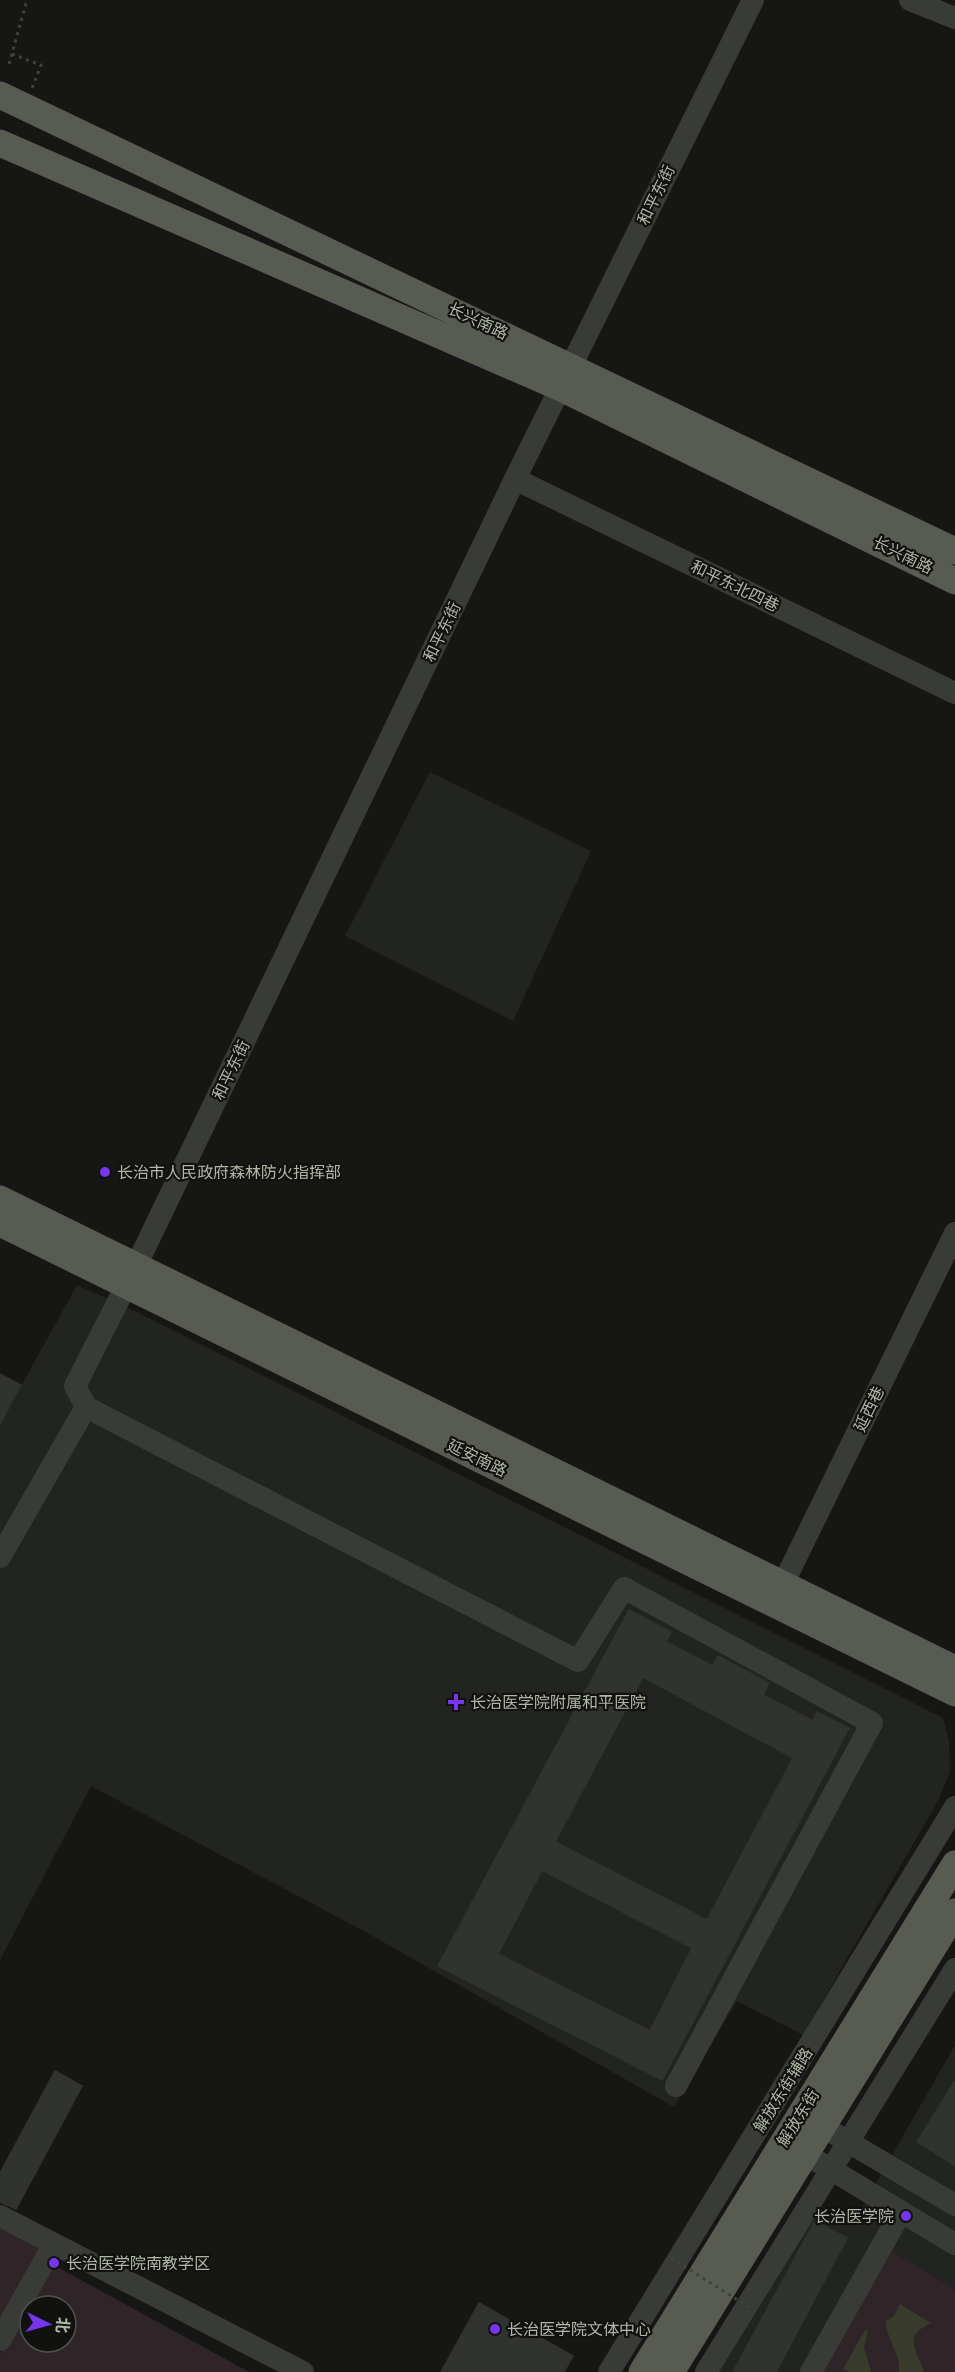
<svg xmlns="http://www.w3.org/2000/svg" width="955" height="2372" viewBox="0 0 955 2372" font-family="'Space Grotesk','Noto Sans SC',sans-serif">
  <style>
    .built { fill: #222421 }
    .green { fill: #2f2528; fill-rule: evenodd }
    .water { fill: #393b2c }
    .building { fill: #313330; stroke: #31332f; stroke-width: 1.5; fill-rule: evenodd }
    .lines { fill: none; stroke-linecap: round; stroke-linejoin: round }
    .path { stroke: #40433c; stroke-width: 3; stroke-dasharray: 3 4.5; stroke-linecap: butt }
    .minor { stroke: #393c36; stroke-width: 22 }
    .major { stroke: #575b52; stroke-width: 27 }
    .path-bridge { stroke: #40433c; stroke-width: 3; stroke-dasharray: 3 4.5; stroke-linecap: butt }
    .poi-dot { fill: #7536ee; stroke: #111210; stroke-width: 2 }
    .labels { text-anchor: middle; dominant-baseline: central; stroke-width: 4.5; stroke-linejoin: round; paint-order: stroke }
    .street-label { font-size: 16px; fill: #b1b7a8; stroke: #111210 }
    .poi-label { font-size: 16px; fill: #b1b7a8; stroke: #111210; text-anchor: start }
  </style>
  <rect width="100%" height="100%" fill="#161715"/>
  <path class="built" d="M430 772 591 851 513 1021 345 936Z
    M77 1285 135 1311 943 1718 949 1741 950 1772 938 1801 803 2035 737 2001 674 2107 362 1930 91 1786 0 1960V1424Z
    M955 2045V2372H717L814 2206 852 2225Z"/>
  <path class="green" d="M0 2224 44 2247 0 2326Z
    M884 2247 955 2289V2372H815Z
    M50 2263 249 2372H0V2354ZM30 2306H66V2342H30Z"/>
  <path class="water" d="M900 2304 931 2323C903 2336 915 2347 924 2372H899C901 2353 886 2339 886 2321L894 2316Z
    M865 2330 868 2331 864 2347 871 2372H849L843 2369Z"/>
  <path class="building" d="M0 1374 21 1385 0 1424Z
    M629 1610 671 1632 666 1642 713 1666 718 1656 769 1683 763 1695 813 1721 817 1712 849 1728 662 2080 438 1966ZM643 1677 793 1758 707 1920 555 1842ZM542 1870 692 1948 650 2031 498 1954Z
    M55 2071 82 2086 16 2209 0 2202V2173Z
    M955 2081V2165L917 2142Z
    M815 2221 847 2238 776 2372H733Z
    M479 2303 573 2356 564 2372H441Z"/>
  <g class="lines">
    <path class="path" d="M12 54 41 65 32 88
      M9 64 27 0"/>
    <path class="minor" d="M910 0 955 18
      M515 479 955 693
      M86 1407 75 1386 136 1266 515 479 753 0
      M0 1557 86 1407 578 1661 624 1588 872 1723 676 2086
      M783 1584 955 1233
      M835 2134 955 2205
      M817 2161 955 2244
      M0 2216 303 2372
      M0 2340 54 2244
      M609 2372 955 1807
      M706 2372 955 1969
      M811 2372 901 2212"/>
    <path class="major" d="M0 95 955 551
      M0 143 561 388 955 581
      M0 1199 955 1669
      M0 1223 955 1693
      M642 2372 955 1864
      M671 2372 955 1912"/>
    <path class="path-bridge" d="M671 2258 752 2309"/>
  </g>
  <g class="poi-dot">
    <circle cx="105" cy="1172" r="6"/>
    <path d="M453 1693h6v6h6v6h-6v6h-6v-6h-6v-6h6z"/>
    <circle cx="906" cy="2216" r="6"/>
    <circle cx="54" cy="2263" r="6"/>
    <circle cx="495" cy="2329" r="6"/>
  </g>
  <g class="labels">
    <g class="street-label">
      <text transform="translate(656 195) rotate(-64)">和平东街</text>
      <text transform="translate(478 321) rotate(25)">长兴南路</text>
      <text transform="translate(903 555) rotate(26)">长兴南路</text>
      <text transform="translate(735 586) rotate(26)">和平东北四巷</text>
      <text transform="translate(442 632) rotate(-64)">和平东街</text>
      <text transform="translate(231 1070) rotate(-64)">和平东街</text>
      <text transform="translate(869 1409) rotate(-64)">延西巷</text>
      <text transform="translate(477 1458) rotate(26)">延安南路</text>
      <text transform="translate(783 2090) rotate(-58)">解放东街辅路</text>
      <text transform="translate(798 2118) rotate(-58)">解放东街</text>
    </g>
    <g class="poi-label">
      <text x="117" y="1172">长治市人民政府森林防火指挥部</text>
      <text x="470" y="1702">长治医学院附属和平医院</text>
      <text x="894" y="2216" text-anchor="end">长治医学院</text>
      <text x="66" y="2263">长治医学院南教学区</text>
      <text x="507" y="2329">长治医学院文体中心</text>
    </g>
  </g>
  <g transform="translate(48 2324) rotate(95)"><circle r="28" fill="#111210" stroke="#51544d" stroke-width="1.5"/>
  <path d="M0-4.5L10 22L0 15L-10 22Z" fill="#7536ee"/>
  <text y="-9" font-size="16" font-weight="bold" text-anchor="middle" fill="#b1b7a8">北</text>
  </g>
</svg>
